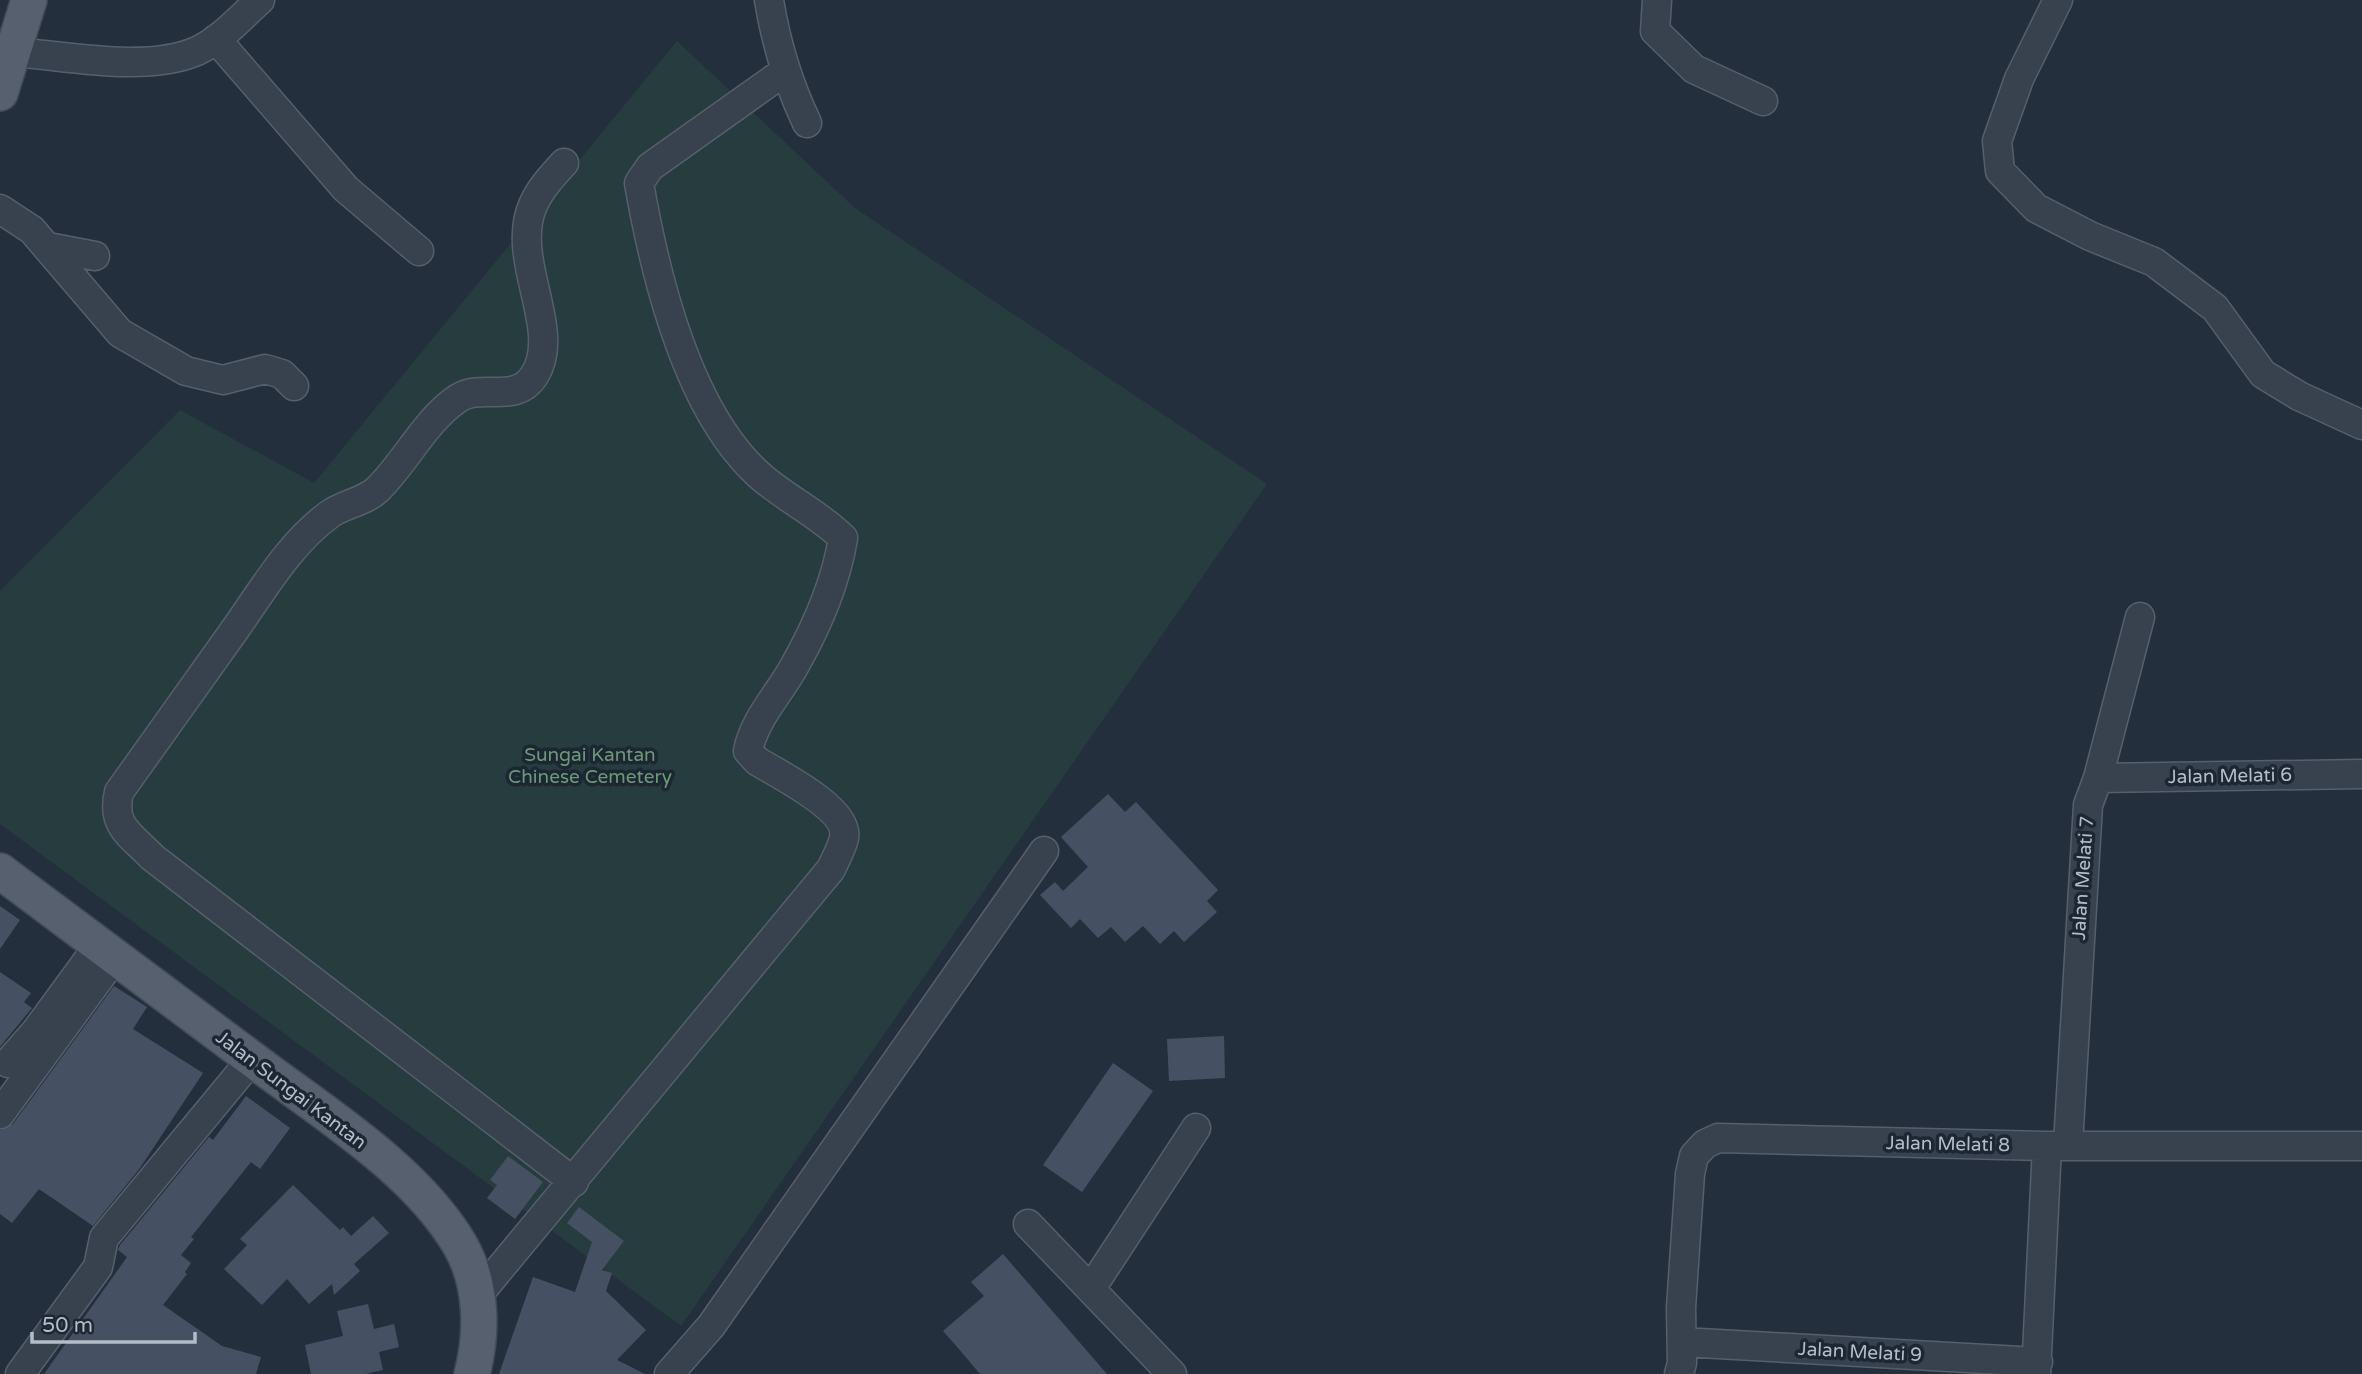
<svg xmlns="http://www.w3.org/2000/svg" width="2362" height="1374" viewBox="0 0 2362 1374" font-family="'Varela Round',sans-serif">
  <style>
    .green { fill: #263c3f }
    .building { fill: #455162 }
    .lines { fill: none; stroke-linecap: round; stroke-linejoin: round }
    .minor-casing { stroke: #565f6c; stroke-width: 31 }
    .major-casing { stroke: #414a57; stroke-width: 38 }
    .minor { stroke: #38414e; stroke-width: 28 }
    .major { stroke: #56606e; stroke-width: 35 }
    .labels { text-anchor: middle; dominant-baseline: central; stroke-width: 7; stroke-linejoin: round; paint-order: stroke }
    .park-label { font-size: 19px; fill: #6b9a76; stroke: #1d2633 }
    .street-label { font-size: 19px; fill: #b4bcc9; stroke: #1d2633 }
  </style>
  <rect width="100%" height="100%" fill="#242f3e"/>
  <path class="green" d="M677 41 855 208 1267 484 681 1326 0 824V591L180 410 314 483Z"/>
  <path class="building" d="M1108 794 1125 812 1136 802 1218 890 1207 901 1217 912 1184 942 1174 931 1160 944 1143 926 1125 942 1111 927 1098 938 1080 919 1071 928 1040 895 1055 882 1063 891 1088 867 1061 837Z
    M0 906 20 920 0 949Z
    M0 972 31 993 24 1002 32 1008 0 1047Z
    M114 986 147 1007 133 1029 203 1073 140 1168 93 1226 39 1189 12 1223 0 1214V1130L13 1124Z
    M1224 1036 1225 1078 1169 1081 1167 1039Z
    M1113 1063 1153 1091 1082 1192 1043 1165Z
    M246 1096 290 1128 260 1169 251 1162 191 1237 194 1239 181 1255 191 1263 185 1272 187 1274 163 1305 222 1346 261 1357 256 1374H44L127 1257 118 1250 120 1245 209 1137 213 1140Z
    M508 1156 543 1182 515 1219 487 1198 497 1185 490 1180Z
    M293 1185 340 1230 343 1227 351 1236 373 1216 389 1233 354 1264 360 1271 334 1295 332 1284 309 1304 287 1279 262 1305 224 1269 247 1245 240 1239Z
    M579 1207 624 1241 602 1270 612 1273 606 1291 646 1330 617 1360 645 1374H499L533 1277 575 1292 592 1242 567 1223Z
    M1003 1254 1009 1261 1107 1374H980L958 1348 943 1331 984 1296 971 1282Z
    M368 1304 374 1329 394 1324 399 1347 379 1352 383 1370 365 1374H311L305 1345 343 1336 337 1311Z"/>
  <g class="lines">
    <defs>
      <path id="minor" d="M769 0C776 44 788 83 807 123
        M1657 0 1655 31 1694 69 1763 101
        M2058 0 2019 79 1997 141 2000 171 2036 208 2090 236 2154 262 2215 308 2263 374 2299 396 2362 425
        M216 39 346 189 419 251
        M14 52C68 56 146 73 197 51 221 40 241 17 260 0
        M564 163C552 176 540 189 533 205 509 260 564 330 534 376 515 405 481 382 457 399 424 422 406 462 377 490 364 502 344 504 330 514 290 543 264 588 236 628 197 683 158 737 119 792 111 826 130 834 152 857L574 1182
        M0 209 32 230 120 333 186 371 223 380 265 369 282 374 294 386
        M48 247 95 256
        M2098 778 2362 774
        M8 1063 36 1031 99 945
        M0 1114 115 957
        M2068 1145 2088 805 2098 778 2140 617
        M1028 1224 1172 1374
        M1092 1287 1196 1128
        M478 1295 831 869C835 860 842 848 844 838 850 809 778 774 757 761L748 751C754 719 780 693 795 665 817 626 836 582 843 538 818 513 784 498 758 474 687 409 655 275 639 183L650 167 785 71
        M1682 1342 2038 1362
        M20 1374 98 1267 104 1238 252 1059
        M669 1374 711 1326 1044 851
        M1679 1374 1682 1363 1681 1308 1690 1174 1694 1156 1705 1144 1718 1138 2047 1146H2362
        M2036 1374 2047 1146"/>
      <path id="major" d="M0 93 29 0
        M0 871C88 937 176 1002 264 1068 330 1117 418 1173 460 1245 482 1283 483 1332 472 1374"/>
    </defs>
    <use href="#minor" class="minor-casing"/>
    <use href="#major" class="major-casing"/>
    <use href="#minor" class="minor"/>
    <use href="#major" class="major"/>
  </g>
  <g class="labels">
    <g class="park-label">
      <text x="590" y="755">Sungai Kantan<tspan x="590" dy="22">Chinese Cemetery</tspan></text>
    </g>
    <g class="street-label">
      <text transform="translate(2230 776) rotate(-1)">Jalan Melati 6</text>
      <text transform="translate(2083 878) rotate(-86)">Jalan Melati 7</text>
      <text transform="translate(291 1090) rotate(37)">Jalan Sungai Kantan</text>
      <text transform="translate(1948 1144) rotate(1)">Jalan Melati 8</text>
      <text transform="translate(1860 1352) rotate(3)">Jalan Melati 9</text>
    </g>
  </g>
  <path d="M32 1332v10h163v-10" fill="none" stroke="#b4bcc9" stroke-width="3.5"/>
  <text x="42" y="1332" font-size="21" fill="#b4bcc9" stroke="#1d2633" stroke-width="5" paint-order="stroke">50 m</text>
</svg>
